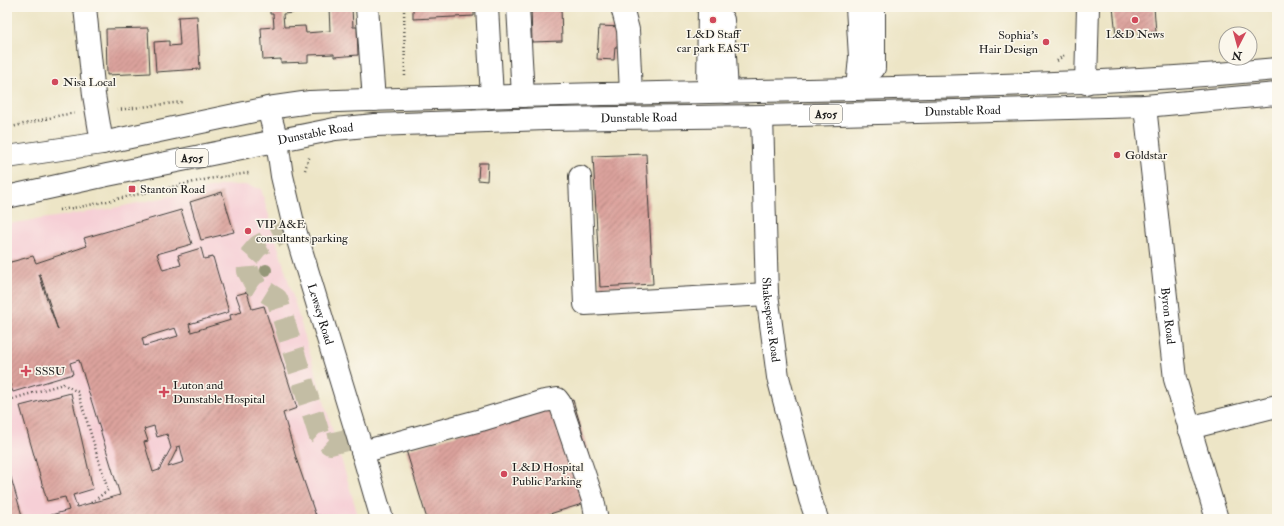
<svg xmlns="http://www.w3.org/2000/svg" width="1284" height="526" viewBox="0 0 1284 526" font-family="'IM FELL Double Pica',serif">
  <style>
    .built { fill: #f6cfd6 }
    .building { fill: url(#building-hatch); fill-rule: evenodd }
    .lines { fill: none; stroke-linecap: round; stroke-linejoin: round }
    .minor-tunnel { stroke: #c3bda4; stroke-width: 22; stroke-dasharray: 22 11; stroke-linecap: butt }
    .minor-casing { stroke: #3b3a36; stroke-width: 24 }
    .major-casing { stroke: #3b3a36; stroke-width: 24 }
    .path { stroke: #3b3a36; stroke-width: 2.5; stroke-dasharray: 1 3; stroke-linecap: butt }
    .minor { stroke: #fff; stroke-width: 22 }
    .major { stroke: #fff; stroke-width: 22 }
    .tree { fill: #959778 }
    .poi-dot { fill: #d1495b; stroke: #fbf7ec; stroke-width: 1.5 }
    .labels { text-anchor: middle; dominant-baseline: central; stroke-width: 3; stroke-linejoin: round; paint-order: stroke }
    .shield { fill: #fbf7ec; stroke: #5f5e5a; stroke-width: 1 }
    .shield-label { font-size: 11px; font-weight: bold; fill: #1c1c1c }
    .poi-label { font-size: 12px; fill: #1c1c1c; stroke: #fbf7ec; text-anchor: start }
    .street-label { font-size: 12px; fill: #1c1c1c; stroke: #fbf7ec }
  </style>
  <defs>
    <pattern id="building-hatch" width="6" height="6" patternUnits="userSpaceOnUse"><rect width="6" height="6" fill="#dca39d"/><path d="M-1 1l2-2M0 6l6-6M5 7l2-2" fill="none" stroke="#b2847f"/></pattern>
  </defs>
  <rect width="100%" height="100%" fill="#fbf7ec"/>
  <filter id="ink" filterUnits="userSpaceOnUse"><feTurbulence type="fractalNoise" baseFrequency=".025" numOctaves="2"/><feDisplacementMap in="SourceGraphic" scale="8" xChannelSelector="R" yChannelSelector="G"/><feConvolveMatrix kernelMatrix="1 2 1 2 8 2 1 2 1" color-interpolation-filters="sRGB"/></filter>
  <filter id="wash" filterUnits="userSpaceOnUse"><feTurbulence type="fractalNoise" baseFrequency=".012" numOctaves="4" result="noise"/><feDisplacementMap in="SourceGraphic" scale="16" xChannelSelector="R" yChannelSelector="G"/><feGaussianBlur stdDeviation="0.9" result="paint"/><feColorMatrix in="noise" values="0 0 0 0 0 0 0 0 0 0 0 0 0 0 0 0 0 1.4 0 .05"/><feComposite in="paint" operator="in"/></filter>
  <g filter="url(#wash)">
    <rect width="100%" height="100%" fill="#ede5c6"/>
    <path class="built" d="M224 185H245L261 189 359 519H7V224L109 209Z"/>
    <g id="blocks">
      <path class="building" d="M270 7H292L293 13 283 14 284 27 305 26 306 33 330 31 329 7H352L353 27H357L358 55 334 57V54L308 55V62L281 63V59L263 60 261 28 274 27 273 14H270Z
        M413 7H474V16L413 19Z
        M531 7H561L562 41 532 42Z
        M1113 7H1154L1156 32 1116 35Z
        M197 16 200 69 156 72 154 42 169 41V46L180 45 178 17Z
        M599 26 622 27 621 47H615L614 60 597 59Z
        M148 28 150 73 107 75 106 29Z
        M646 154 653 284 600 287 593 156Z
        M479 163H488L487 181 478 180Z
        M222 192 234 232 201 240 190 202Z
        M181 210 192 244 157 254 163 270 181 265 178 255 201 248 204 259 213 257 229 312 189 324 191 332 231 320 230 315 242 312 236 295 247 292 252 309 264 306 297 408 283 413 297 461 317 519H37L69 510 65 497 47 501 20 406 71 393 93 489 73 495 77 507 120 495 79 360 70 363 73 374 13 392 7 376V263L33 256 36 263 87 246 84 238ZM39 274H40L58 330 48 303ZM175 328 178 336 144 346 142 338ZM154 426 157 437 167 434 171 448 159 470 153 472 144 442 148 441 144 429ZM180 446 184 462 168 467 177 449 176 447Z
        M573 400 602 498 533 519H427L406 450Z
        M7 464 23 519H7Z"/>
    </g>
  </g>
  <g filter="url(#ink)">
    <use href="#blocks" fill-opacity="0" stroke="#3b3a36" stroke-width="1"/>
    <g class="lines">
      <path class="minor-tunnel" d="M294 227 258 246 247 259 248 271 256 286 277 299 319 434 330 444 358 437"/>
      <defs>
        <g id="minor">
          <path d="M85 7 94 95 102 143"/>
          <path d="M367 7 374 100"/>
          <path d="M487 7 492 97"/>
          <path d="M518 7 523 96"/>
          <path d="M622 7 628 30 631 93"/>
          <path d="M857 7 860 57 857 89"/>
          <path d="M723 20 727 92"/>
          <path d="M874 68V7"/>
          <path d="M1086 83 1088 7"/>
          <path d="M708 92 709 7"/>
          <path id="s1" d="M1145 106 1175 379 1217 519"/>
          <path id="s2" d="M268 108 277 141 282 176 294 227 358 437 382 519"/>
          <path id="s3" d="M762 116 767 294 778 377 810 499 817 519"/>
          <path d="M580 177 585 304 767 294"/>
          <path d="M1189 428 1277 406"/>
          <path d="M362 452 481 420 544 401 557 399 560 403 593 500 596 515 594 519"/>
        </g>
        <g id="major">
          <path d="M7 157 102 143 268 108 310 102C516 94 722 93 927 87 1044 84 1161 80 1277 69"/>
          <path id="s4" d="M7 197 107 175 335 129 375 125 546 119 762 116 1145 106 1277 94"/>
        </g>
      </defs>
      <use href="#minor" class="minor-casing"/>
      <use href="#major" class="major-casing"/>
      <path class="path" d="M404 7 405 79
        M1057 61 1065 54
        M117 110 182 102
        M7 128 62 115 76 113
        M305 170 310 155
        M59 210 85 206 208 179 249 173
        M7 394 12 399 63 384 78 392 108 490 91 503
        M315 514 325 519
        M348 519 358 516"/>
      <use href="#minor" class="minor"/>
      <use href="#major" class="major"/>
    </g>
    <circle class="tree" cx="266" cy="270" r="6"/>
  </g>
  <g class="poi-dot">
    <circle cx="713" cy="20" r="4"/>
    <circle cx="1135" cy="20" r="4"/>
    <circle cx="1046" cy="42" r="4"/>
    <circle cx="55" cy="82" r="4"/>
    <circle cx="1117" cy="155" r="4"/>
    <rect x="128" y="185" width="8" height="8" rx="2"/>
    <circle cx="248" cy="231" r="4"/>
    <path d="M24 365h4v4h4v4h-4v4h-4v-4h-4v-4h4z"/>
    <path d="M162 386h4v4h4v4h-4v4h-4v-4h-4v-4h4z"/>
    <circle cx="504" cy="474" r="4"/>
  </g>
  <g class="labels">
    <g class="shield">
      <rect x="810" y="105" width="32" height="18" rx="3"/>
      <rect x="176" y="149" width="32" height="18" rx="3"/>
    </g>
    <g class="shield-label">
      <text x="826" y="114">A505</text>
      <text x="192" y="158">A505</text>
    </g>
    <g class="poi-label">
      <text x="713" y="34" text-anchor="middle">L&amp;D Staff<tspan x="713" dy="14">car park EAST</tspan></text>
      <text x="1135" y="34" text-anchor="middle">L&amp;D News</text>
      <text x="1038" y="35" text-anchor="end">Sophia's<tspan x="1038" dy="14">Hair Design</tspan></text>
      <text x="63" y="82">Nisa Local</text>
      <text x="1125" y="155">Goldstar</text>
      <text x="140" y="189">Stanton Road</text>
      <text x="256" y="224">VIP A&amp;E<tspan x="256" dy="14">consultants parking</tspan></text>
      <text x="35" y="371">SSSU</text>
      <text x="173" y="385">Luton and<tspan x="173" dy="14">Dunstable Hospital</tspan></text>
      <text x="512" y="467">L&amp;D Hospital<tspan x="512" dy="14">Public Parking</tspan></text>
    </g>
    <g class="street-label">
      <text stroke="none"><textPath href="#s4" startOffset="963">Dunstable Road</textPath></text>
      <text stroke="none"><textPath href="#s4" startOffset="639">Dunstable Road</textPath></text>
      <text stroke="none"><textPath href="#s4" startOffset="315">Dunstable Road</textPath></text>
      <text stroke="none"><textPath href="#s2" startOffset="213">Lewsey Road</textPath></text>
      <text stroke="none"><textPath href="#s1" startOffset="211">Byron Road</textPath></text>
      <text stroke="none"><textPath href="#s3" startOffset="204">Shakespeare Road</textPath></text>
    </g>
  </g>
  <rect width="1284" height="526" fill="none" stroke="#fbf7ec" stroke-width="24"/>
  <g transform="translate(1238 46) rotate(186)"><circle r="19" fill="#fbf7ec" stroke="#a29f99"/>
  <path d="M0-3L7 15L0 10L-7 15Z" fill="#d1495b"/>
  <text y="-6" font-size="11" font-weight="bold" text-anchor="middle" fill="#1c1c1c">N</text>
  </g>
</svg>
